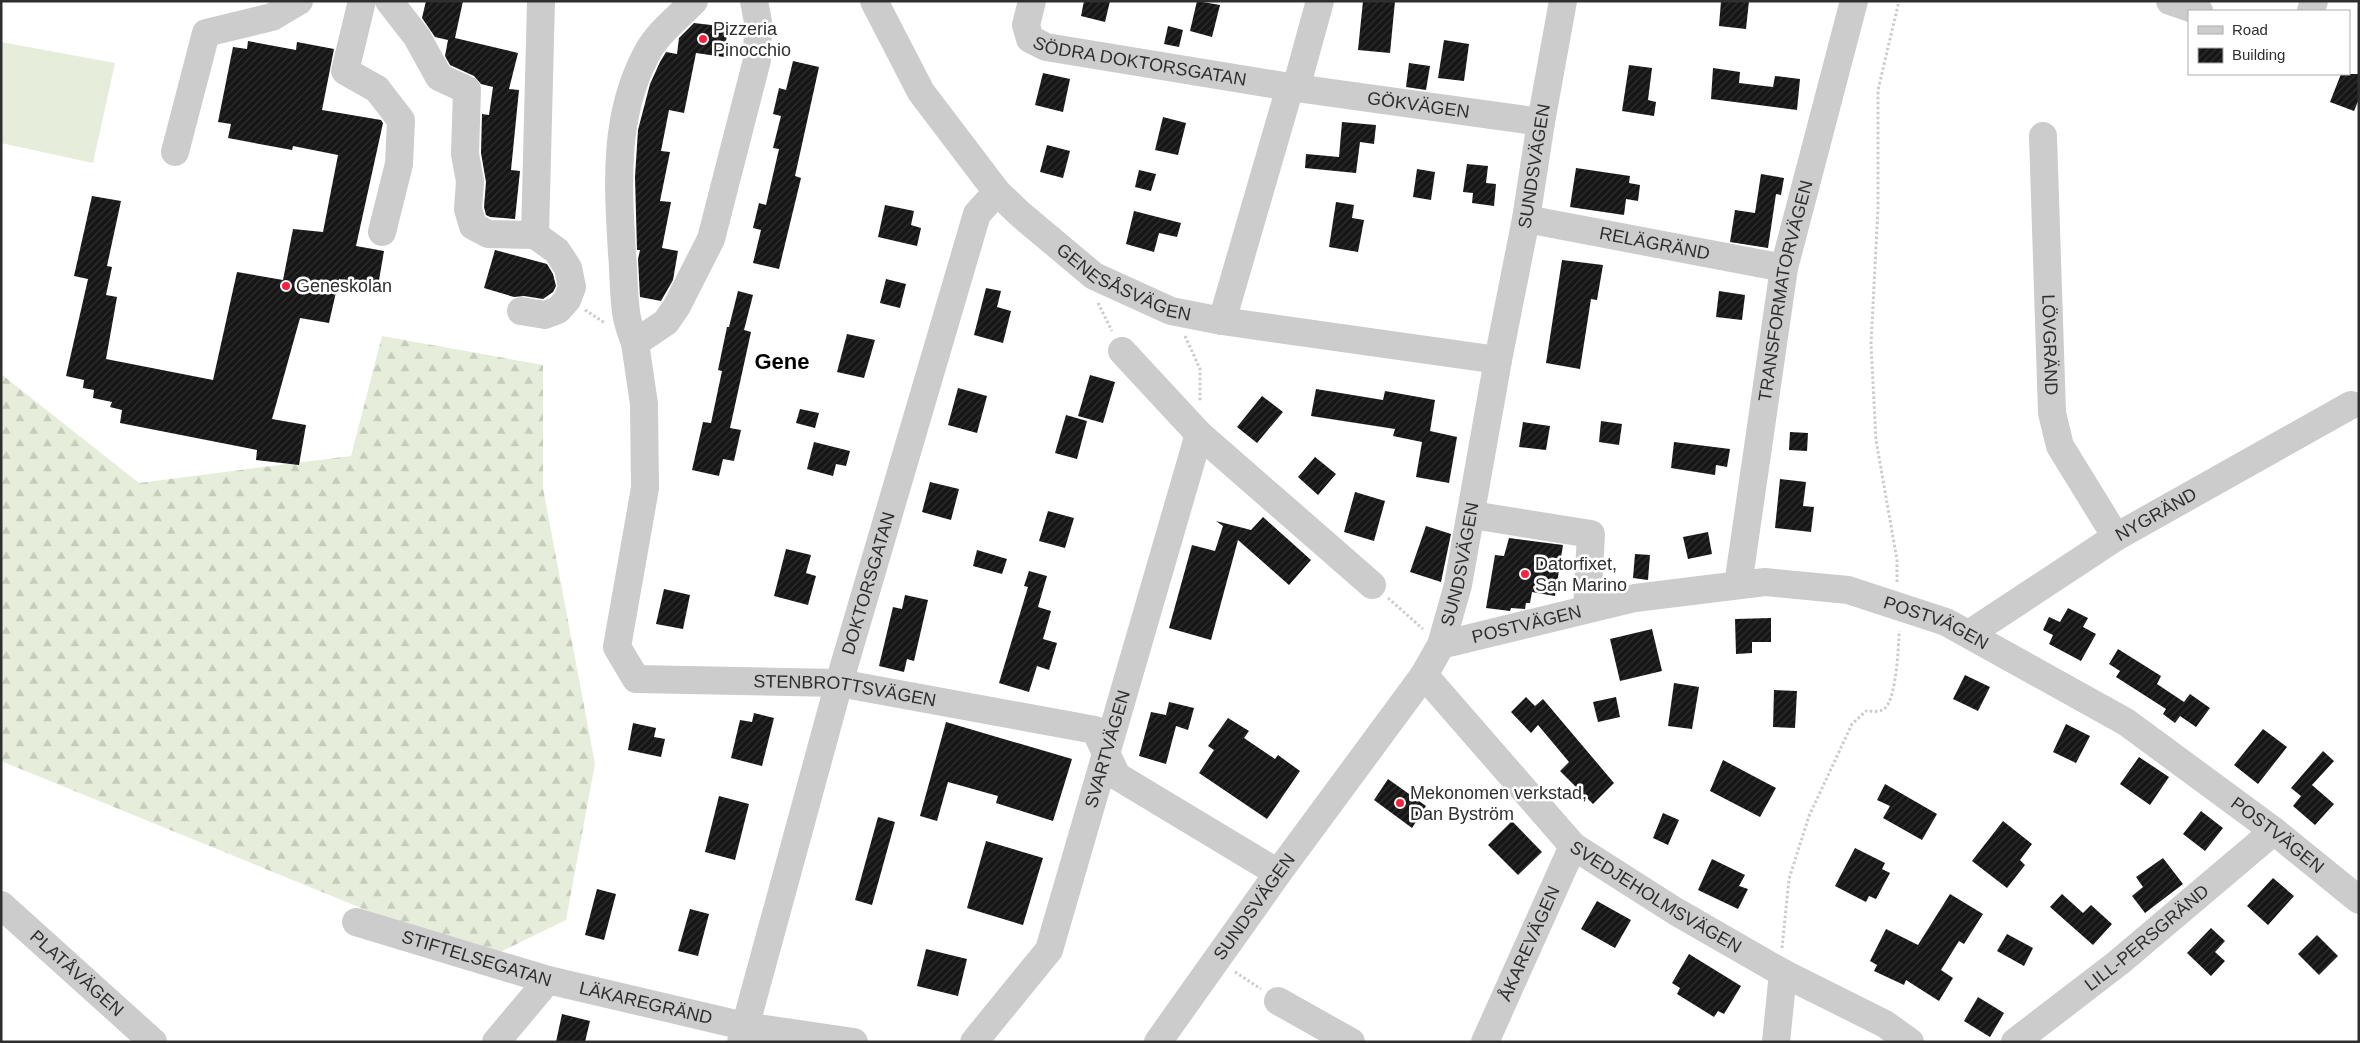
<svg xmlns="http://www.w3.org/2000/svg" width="2360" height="1043" viewBox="0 0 2360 1043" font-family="Arial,sans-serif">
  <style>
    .forest { fill: url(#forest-firs) }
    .garden { fill: #e6eedb }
    .building { fill: url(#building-hatch) }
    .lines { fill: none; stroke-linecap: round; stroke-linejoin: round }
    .path { stroke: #ccc; stroke-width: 3; stroke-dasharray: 2.5 2.5; stroke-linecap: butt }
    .minor { stroke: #ccc; stroke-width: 28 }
    .poi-dot { fill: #f62140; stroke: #fff; stroke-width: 2 }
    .labels { text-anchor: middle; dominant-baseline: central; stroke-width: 5; stroke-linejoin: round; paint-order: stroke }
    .poi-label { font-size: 18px; fill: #2f2f2f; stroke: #fff; text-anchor: start }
    .street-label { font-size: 18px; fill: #2f2f2f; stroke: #fff }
    .district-label { font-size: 22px; font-weight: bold; fill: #000; stroke: #fff }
  </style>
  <defs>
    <pattern id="forest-firs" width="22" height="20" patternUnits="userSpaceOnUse" patternTransform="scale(1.25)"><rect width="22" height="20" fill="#e6eedb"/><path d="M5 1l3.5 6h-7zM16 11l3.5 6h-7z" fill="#c6ccbc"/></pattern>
    <pattern id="building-hatch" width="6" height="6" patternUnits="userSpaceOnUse" patternTransform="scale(1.25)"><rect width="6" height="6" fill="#161616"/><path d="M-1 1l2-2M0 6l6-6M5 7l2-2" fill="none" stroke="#303030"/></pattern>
  </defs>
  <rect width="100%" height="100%" fill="#fff"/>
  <path class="forest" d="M382 336 543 365V488L595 764 566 920 486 959 1 761V374L139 483 351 456Z"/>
  <path class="garden" d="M1 42 115 63 93 163 1 143Z"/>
  <path class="building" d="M426 1H463L455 38 518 53 509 89 519 90 511 170 520 171 515 219 490 217 486 215 484 207 486 182 481 153 482 114 489 115 493 87 481 84 474 76 450 65 445 56 448 40 435 37 422 18Z
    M1084 1H1110L1105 22 1081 16Z
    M1197 1 1220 5 1212 37 1190 31Z
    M1363 1H1395L1390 53 1358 50Z
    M1721 1H1749L1746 29 1719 26Z
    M694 23 728 27 724 57 696 53 684 113 669 110 661 151 670 152 660 201 671 202 662 248 678 251 673 280 661 301 640 297 638 259 640 250H637L635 177 638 130 650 84 660 62 666 52 677 54 679 38Z
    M1168 26 1183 30 1179 47 1164 44Z
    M1444 40 1469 44 1464 81 1438 78Z
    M248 41 296 50 297 42 334 49 322 110 381 120 383 123 356 246 384 251 378 286 339 279 329 323 300 318 272 419 306 425 299 465 256 460 257 450 120 423 122 410 110 407 112 402 93 398 94 390 83 388 84 380 66 376 88 279 74 276 92 196 121 201 107 266 112 267 106 295 117 297 106 359 213 380 237 272 283 280 293 229 323 232 338 155 293 146 292 150 228 138 231 124 218 122 233 47 247 49Z
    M793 61 819 67 795 176 801 178 779 269 753 263 761 230 753 228 759 203 766 205 779 149 773 148 781 116 773 114 779 88 786 90Z
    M1409 63 1430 66 1426 90 1406 87Z
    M1629 65 1652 68 1648 100 1656 102 1654 116 1622 111Z
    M1713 68 1740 72 1739 83 1773 87 1775 76 1800 79 1797 110 1711 99Z
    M1043 73 1070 79 1063 112 1035 105Z
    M2341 74H2359V99L2354 111 2330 102Z
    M1163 117 1186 123 1178 155 1155 150Z
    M1342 122 1376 125 1374 144 1360 142 1356 173 1305 168 1306 154 1339 157Z
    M1047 145 1070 151 1063 178 1040 172Z
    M1467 164 1488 166 1486 183 1496 184 1494 206 1472 203 1473 193 1463 192Z
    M1576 168 1630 176 1629 183 1640 185 1638 201 1626 199 1624 215 1570 207Z
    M1417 169 1435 172 1431 200 1413 197Z
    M1139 170 1156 174 1151 191 1135 187Z
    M1761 174 1784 178 1781 195 1776 194 1768 248 1730 242 1735 210 1755 213Z
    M1336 202 1354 205 1352 218 1364 220 1358 252 1329 247Z
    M885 205 914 211 911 225 921 228 917 246 878 237Z
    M1134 211 1181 223 1177 237 1159 233 1154 252 1126 244Z
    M495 250 547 264 553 274 556 286 553 292 543 299 524 296 514 297 484 288Z
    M1562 260 1603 265 1597 300 1591 299 1580 369 1546 363Z
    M886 279 906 284 900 308 880 303Z
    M986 288 1001 291 997 307 1011 311 1003 343 974 335Z
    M738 291 753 295 744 330 751 332 730 428 741 430 734 461 723 459 719 476 692 470 703 422 711 423 722 371 718 370 727 327H729Z
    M1719 291 1745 295 1742 320 1716 317Z
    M847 334 875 340 864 378 837 372Z
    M1090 375 1115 382 1103 423 1078 416Z
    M958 388 987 396 977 433 948 425Z
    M1316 389 1383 400 1385 391 1435 400 1430 431 1457 437 1449 483 1416 477 1422 442 1393 436 1395 429 1311 416Z
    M1262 396 1283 412 1257 443 1237 427Z
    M800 409 819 413 815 428 796 423Z
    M1066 415 1087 421 1077 459 1055 453Z
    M1601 421 1622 424 1619 445 1599 442Z
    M1523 422 1550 426 1546 450 1519 447Z
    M1790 432 1808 433 1807 451 1789 450Z
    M814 442 850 451 846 466 836 464 833 476 807 469Z
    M1674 442 1730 449 1727 467 1716 465 1715 475 1671 468Z
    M1315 457 1336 474 1318 495 1298 477Z
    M1780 479 1806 482 1803 506 1814 507 1811 532 1775 528Z
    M930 482 959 489 951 520 922 512Z
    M1355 492 1385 501 1374 541 1344 532Z
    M1048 511 1074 518 1065 548 1039 541Z
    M1263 517 1311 560 1289 585 1238 540 1211 640 1169 628 1192 545 1215 551 1223 526 1216 521 1251 530Z
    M1426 526 1451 534 1441 582 1410 572Z
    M1708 532 1712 554 1688 559 1683 537Z
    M1509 538 1563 545 1555 596 1532 592 1530 603H1526L1525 609 1511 608 1510 611 1486 608 1495 555 1504 556Z
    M786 549 811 555 806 573 816 576 808 605 774 596Z
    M977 550 1007 559 1002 574 973 566Z
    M1635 554 1650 555 1648 580 1633 578Z
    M1029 571 1047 576 1038 607 1051 611 1043 639 1057 643 1049 670 1037 666 1029 692 999 683 1028 587 1024 586Z
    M664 589 690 595 683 629 656 624Z
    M905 595 928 600 914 661 907 659 904 672 879 666 893 607 902 609Z
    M2068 608 2088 618 2083 627 2096 634 2081 661 2049 644 2053 635 2043 630 2049 617 2060 622Z
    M1771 618V642H1752V653L1736 654 1735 619Z
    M1652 629 1662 671 1620 681 1610 639Z
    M2118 649 2161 676 2157 684 2184 702 2190 694 2210 708 2196 727 2180 716 2175 723 2163 714 2166 709 2116 677 2120 671 2109 664Z
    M1965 675 1990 687 1978 711 1953 699Z
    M1674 683 1699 687 1692 729 1668 726Z
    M1774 690 1797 691 1795 728 1773 727Z
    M1526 697 1535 706 1543 699 1614 783 1593 804 1560 771 1569 762 1538 725 1531 733 1511 712Z
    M1616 697 1620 717 1598 722 1593 702Z
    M1169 702 1194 708 1188 730 1176 726 1166 764 1139 756 1151 712 1166 715Z
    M754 713 774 718 762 766 731 758 740 720 752 722Z
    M1228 718 1249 731 1244 738 1275 759 1278 755 1300 771 1267 819 1199 773 1214 750 1208 746Z
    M946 722 1072 759 1053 821 996 803 998 796 948 782 937 821 920 816Z
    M633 723 656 728 654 737 665 739 661 757 628 750Z
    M2066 724 2090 736 2076 763 2053 752Z
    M2263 729 2287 747 2258 784 2234 765Z
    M2323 751 2334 761 2312 785 2334 804 2315 825 2293 806 2301 796 2291 788Z
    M2139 757 2169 777 2150 805 2120 784Z
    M1723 760 1776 788 1760 817 1710 791Z
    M1388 779 1426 806 1412 828 1374 800Z
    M1885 784 1937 814 1922 840 1883 818 1890 806 1877 800Z
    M719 796 749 804 735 860 705 852Z
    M2201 811 2223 828 2205 851 2183 834Z
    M1663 813 1679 820 1668 845 1653 838Z
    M878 817 895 822 872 905 855 900Z
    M1512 821 1542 852 1518 875 1488 845Z
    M2003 821 2032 844 2020 860 2025 865 2007 888 1972 861Z
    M986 841 1043 858 1023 925 967 908Z
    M1855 848 1885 863 1882 869 1890 873 1876 899 1869 896 1866 902 1835 886Z
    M2163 858 2183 884 2145 913 2132 896 2143 887 2136 877Z
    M1712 859 1745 875 1739 886 1748 889 1738 909 1698 890Z
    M2273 878 2294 896 2268 925 2247 906Z
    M597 889 616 894 604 940 585 935Z
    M1950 894 1983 914 1964 944 1959 941 1941 970 1953 978 1939 1001 1906 980 1904 985 1874 971 1877 965 1870 961 1886 929 1918 945Z
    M2062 894 2083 913 2091 905 2112 924 2093 945 2050 907Z
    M1597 901 1631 920 1615 948 1581 929Z
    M690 909 709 914 698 956 678 951Z
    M2211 928 2225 941 2215 952 2225 961 2211 976 2187 953Z
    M2007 934 2033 948 2024 966 1997 951Z
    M2317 935 2338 956 2319 975 2298 954Z
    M926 949 967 959 958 996 917 986Z
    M1689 954 1741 986 1724 1014 1718 1011 1714 1017 1677 994 1680 988 1672 983Z
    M1978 997 2004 1013 1990 1037 1964 1021Z
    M562 1014 590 1021 585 1042H556Z"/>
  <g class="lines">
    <path class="path" d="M1098 303 1112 331
      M585 310 605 323
      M1185 336 1200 369V401
      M1897 582V560L1876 440 1871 344 1878 209V90L1899 1
      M1388 598 1423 629
      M1782 948 1789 879 1809 816 1852 724 1866 711C1872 711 1880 713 1885 708 1896 699 1899 645 1899 631
      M1235 972 1261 989"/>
    <g class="minor">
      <path d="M362 1 345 71 377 89 401 120 399 164 382 232"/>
      <path d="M389 1 417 37 439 77 467 90 465 154 470 181 468 209 473 226 488 234 535 235 557 251 568 268 572 287 567 300 558 310 545 315 521 311"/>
      <path id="s1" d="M754 1 758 22 757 60 711 239 677 306 666 322 635 343 644 404 645 488 617 647 636 679 839 683 1095 730 1117 776 1278 873"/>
      <path id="s2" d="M874 1 921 92 997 192 1020 214 1094 276 1171 311 1222 321 1498 360"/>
      <path id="s3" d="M1032 1 1026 25 1030 39 1046 47 1296 88 1541 122"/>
      <path d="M2170 1 2199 11"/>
      <path d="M2311 11 2314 1"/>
      <path id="s4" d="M2043 136 2052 413 2060 446 2116 537"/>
      <path d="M175 152 206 33 272 17 299 1"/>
      <path id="s5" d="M1526 219 1784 268"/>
      <path d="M535 235 541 1"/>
      <path d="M1222 321 1290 87 1296 88 1320 1"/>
      <path d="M635 343C632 335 629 327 627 318 623 297 624 274 622 253 618 186 613 117 646 55 656 34 678 18 694 1"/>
      <path d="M1122 351 1199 434"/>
      <path d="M1472 515 1591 534 1587 609"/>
      <path id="s6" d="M1738 585 1784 268 1854 1"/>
      <path id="s7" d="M1969 634 2116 537 2351 405"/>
      <path id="s8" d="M1441 645 1635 598 1765 582 1848 590 1946 622 2126 722 2274 831 2359 900"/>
      <path id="s9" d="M1424 675 1573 846 1675 911 1783 973 1885 1024 1910 1042"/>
      <path id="s10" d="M1 905 153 1042"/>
      <path id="s11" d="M356 922 548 980 744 1026 854 1042"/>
      <path d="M1278 1001 1351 1042"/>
      <path d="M496 1042 548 980"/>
      <path id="s12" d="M741 1042 839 683 977 214 997 192"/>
      <path id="s13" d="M974 1042 1049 950 1199 434 1372 585"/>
      <path id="s14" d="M1158 1042 1278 873 1424 675 1441 645 1458 585 1498 360 1526 219 1541 122 1563 1"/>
      <path id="s15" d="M1485 1042 1573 846"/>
      <path d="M1776 1042 1783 973"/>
      <path id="s16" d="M2015 1042 2118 963 2274 831"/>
    </g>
  </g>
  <g class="poi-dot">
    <circle cx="703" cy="39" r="5"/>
    <circle cx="286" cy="286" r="5"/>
    <circle cx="1525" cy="574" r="5"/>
    <circle cx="1400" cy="803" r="5"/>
  </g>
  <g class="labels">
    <g class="poi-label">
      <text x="713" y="29">Pizzeria<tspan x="713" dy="21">Pinocchio</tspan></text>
      <text x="296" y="286">Geneskolan</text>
      <text x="1535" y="564">Datorfixet,<tspan x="1535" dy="21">San Marino</tspan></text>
      <text x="1410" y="793">Mekonomen verkstad,<tspan x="1410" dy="21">Dan Byström</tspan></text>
    </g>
    <g class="street-label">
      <text stroke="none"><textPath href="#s3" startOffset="152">SÖDRA DOKTORSGATAN</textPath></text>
      <text stroke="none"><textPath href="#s3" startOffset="434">GÖKVÄGEN</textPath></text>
      <text stroke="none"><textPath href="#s14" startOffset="976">SUNDSVÄGEN</textPath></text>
      <text stroke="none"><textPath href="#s5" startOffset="131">RELÄGRÄND</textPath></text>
      <text stroke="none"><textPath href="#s2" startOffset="386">GENESÅSVÄGEN</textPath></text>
      <text stroke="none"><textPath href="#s6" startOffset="298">TRANSFORMATORVÄGEN</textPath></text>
      <text stroke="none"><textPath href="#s4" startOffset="209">LÖVGRÄND</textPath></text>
      <text stroke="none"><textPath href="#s7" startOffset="222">NYGRÄND</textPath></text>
      <text stroke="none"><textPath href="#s14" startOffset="571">SUNDSVÄGEN</textPath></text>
      <text stroke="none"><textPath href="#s12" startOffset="476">DOKTORSGATAN</textPath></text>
      <text stroke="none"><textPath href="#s8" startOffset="88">POSTVÄGEN</textPath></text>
      <text stroke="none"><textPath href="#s8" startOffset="508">POSTVÄGEN</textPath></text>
      <text stroke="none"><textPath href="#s1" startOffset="930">STENBROTTSVÄGEN</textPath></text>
      <text stroke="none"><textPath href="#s13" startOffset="328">SVARTVÄGEN</textPath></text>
      <text stroke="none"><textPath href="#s8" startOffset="912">POSTVÄGEN</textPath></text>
      <text stroke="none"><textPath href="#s9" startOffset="324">SVEDJEHOLMSVÄGEN</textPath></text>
      <text stroke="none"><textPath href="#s14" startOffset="166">SUNDSVÄGEN</textPath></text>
      <text stroke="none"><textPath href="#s16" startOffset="168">LILL-PERSGRÄND</textPath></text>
      <text stroke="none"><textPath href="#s15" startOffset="108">ÅKAREVÄGEN</textPath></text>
      <text stroke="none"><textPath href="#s11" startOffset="126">STIFTELSEGATAN</textPath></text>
      <text stroke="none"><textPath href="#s10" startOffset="102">PLATÅVÄGEN</textPath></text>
      <text stroke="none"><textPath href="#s11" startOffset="301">LÄKAREGRÄND</textPath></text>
    </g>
    <g class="district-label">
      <text x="782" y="361">Gene</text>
    </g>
  </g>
  <rect width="2360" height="1043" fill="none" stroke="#2f2f2f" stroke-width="5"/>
  <rect x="2188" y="10" width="162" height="65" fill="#ffffff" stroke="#acacac"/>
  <rect x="2198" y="26" width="25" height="8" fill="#cccccc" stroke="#acacac"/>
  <text x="2232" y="35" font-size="15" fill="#2f2f2f">Road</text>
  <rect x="2198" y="48" width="25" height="15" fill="url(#building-hatch)" stroke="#acacac"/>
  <text x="2232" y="60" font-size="15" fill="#2f2f2f">Building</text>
</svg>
